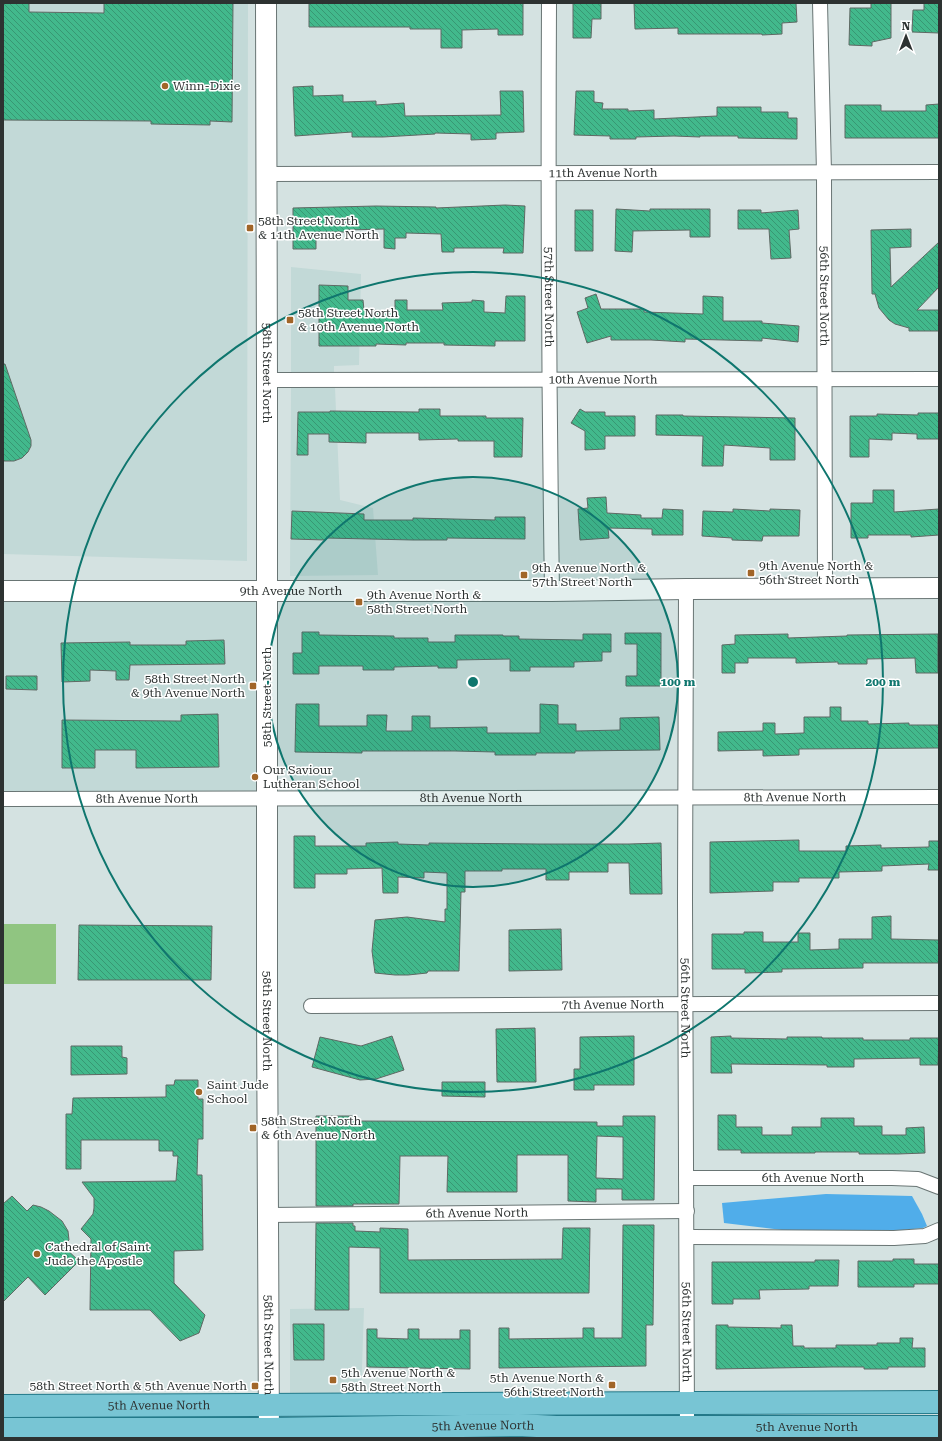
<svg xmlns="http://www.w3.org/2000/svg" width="942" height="1441" viewBox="0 0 942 1441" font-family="'Roboto Serif',serif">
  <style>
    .built { fill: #c2d9d7 }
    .park { fill: #90c581 }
    .water { fill: #50adea }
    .building { fill: url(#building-back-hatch); stroke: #5f6964; fill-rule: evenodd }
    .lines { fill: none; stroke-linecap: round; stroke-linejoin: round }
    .street-casing { stroke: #697574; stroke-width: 16 }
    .secondary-casing { stroke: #697574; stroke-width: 22 }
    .primary-casing { stroke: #237989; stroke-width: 24 }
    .street { stroke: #fff; stroke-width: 14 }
    .secondary { stroke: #fff; stroke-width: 20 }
    .primary { stroke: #78c5d4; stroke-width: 22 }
    .ring { fill: none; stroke: #0f766e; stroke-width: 2 }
    .poi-dot { fill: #a16528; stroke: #fff; stroke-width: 1.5 }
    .labels { text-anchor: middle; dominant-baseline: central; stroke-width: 3; stroke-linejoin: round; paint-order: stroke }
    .poi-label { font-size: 12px; fill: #2d3231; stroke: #fff; text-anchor: start }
    .street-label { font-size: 12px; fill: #2d3231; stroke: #fff }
    .centre { fill: #0f766e; stroke: #fff; stroke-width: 2 }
    .ring-label { font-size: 12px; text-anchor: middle; font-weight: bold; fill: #0f766e; stroke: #fff; stroke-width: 3; stroke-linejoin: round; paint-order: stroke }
  </style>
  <defs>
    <pattern id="building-back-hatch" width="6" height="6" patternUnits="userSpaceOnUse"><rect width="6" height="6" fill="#42b98c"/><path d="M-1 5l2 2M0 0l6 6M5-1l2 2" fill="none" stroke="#389773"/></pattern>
  </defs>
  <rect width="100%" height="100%" fill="#d4e2e1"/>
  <path class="built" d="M3 3H248L247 561 3 554Z
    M291 267 361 274 359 365 334 366V372H291Z
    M291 388H335L340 500 373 508 378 575 290 576Z
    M260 598 256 791H3V599Z
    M364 1308 361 1397 290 1398V1309Z
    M549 1434V1438H290Z"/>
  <path class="park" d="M4 924H56V984H4Z"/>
  <path class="water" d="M826 1194 912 1196 922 1214 927 1226 923 1228 894 1231 782 1230 724 1223 722 1203Z"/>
  <path class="building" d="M3 3H29V12L104 13V3H233L232 122 210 121V125L151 124V121L3 120Z
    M309 3H523V35H498V29L462 30V48H441V29H410V27H309Z
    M573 3H601V19H592L591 38H573Z
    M634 3H796L797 22 782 23V34L762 35V34H678V28L635 29Z
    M871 3H891V38L872 42V46L849 45 850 8H871Z
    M924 3H939V33L912 32 913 10H924Z
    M313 86V96L343 95V102L376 101V105L404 103 405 116 501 115 500 91H523L524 132 496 133V139L471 140V134L435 133V134L383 137H352V132L295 136 293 87Z
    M576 91H594V102L603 103 602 109H628V111L654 110V119L717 116V107H761V112H788V118H797V139L738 138V136H700V137L674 136 636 137V139H610V136L574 135Z
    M939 104V138H845V105H881V111H926V105Z
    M505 205 525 206 523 253H503L504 248H454V252H442L441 234 406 233V238H395V249L384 248V229L347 230V232H316V249H293V208L376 206 436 207V208Z
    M616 209 650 211V209H710V237H690V230L633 231 632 252 615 251Z
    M575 210H593V251H575Z
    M738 210H761V213L798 210 799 229 789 230 791 258 771 259 769 229H738Z
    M911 229V247L890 248 891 287 939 242V287L917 310H939V331H909V328L895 324 889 320 879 308 875 294H872L871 230Z
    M319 285 348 286V300H363L364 310 395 311V300H407V310H443L442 303 472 302V300L484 301V312L505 313 506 296H525V341H495V346L444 345V343H406V345L376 344V346H319Z
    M596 294 601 309H644V312L703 314V296L723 297V321H762V323L799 326 798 342 762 338V341L685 339V342L651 340H611V336L587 343 577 312 588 308 585 298Z
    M3 364H5L31 440V446L28 452 22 458 14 461H3Z
    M419 409H440V416H486V418H523L522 457H494V441H458V439L419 440V433H366V443L329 442V434H308V455H297L298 412H330V411L419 412Z
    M580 409 585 412H605V416H635V436H605V449L585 450V431L571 423Z
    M918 413H939V439H917V434L892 433V440L869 439V457H850V416H877V414L918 415Z
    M656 415H683V416L795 418V460H770V448L724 445 723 466H702L703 436 656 435Z
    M873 490H894V512L939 509V535L911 537V535H868V538H851V503H873Z
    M606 497 607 513 641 515V518H662L663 509 683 510V535H652V529L608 528 609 538 580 540 578 509 588 508 587 498Z
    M733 509 770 511V509L800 510 799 536H763L762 541 732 540V538L702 536 703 511 733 512Z
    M292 511 364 514V520H413V518L495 520V517H525V539L447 538V540H413L326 538V540L291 539Z
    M302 632H319V635L394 636V638H428V642H455V635H503V636H519V639L583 640V634H611V652H602V661L574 662V667H530V671H510V659L457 660V668H438V666L394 667V670H363V666H319V674H293V653H302Z
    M625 633H661V686H626V676H637V644H625Z
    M788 634V638L847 636V635L938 634V673H916L915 658 867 659V664H838V662L796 663V658H748V663H735V673H722V645L735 644V635Z
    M224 640 225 664 130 665 129 680H116V671L90 670V681L62 682 61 643 130 642V645H186V641Z
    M6 676H37V690L6 689Z
    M296 704H319V726H367V715H387L386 731H412V716H430V728L487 727V733H540V704L558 705V724H576V731L620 730V718L659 717 660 750 575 751V753H536V755H495V752L455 751H362V753L295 752Z
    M830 707H841V721H868V724L909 723V725H939V748L799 749V755L763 756V750L718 751V732L763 731V723H775V734L804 733V717H830Z
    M218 714 219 767 136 768V750H95V768H62V720L181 721V715Z
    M294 836H315V846H366V843L398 842V844L429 845V843L540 844H629L661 843 662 894H630L629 863H608V872H569V880H546V869H502V871H465V892H461L459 971H428L427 973 408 975H395L375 973 372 951 375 920 407 917 445 922V909H447V873L424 872V878L398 877V893H383L382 868 347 869V874H315V888H294Z
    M799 840V851H846V846L881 845V848L929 847V841H939V870H928L929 864 882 866V871L839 872V878H799V882H773V891L710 893V842Z
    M891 916V939L939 940V963H863V968L782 969V972L745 973V969H712V934H744V932H763V942H798V933H810V950L839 949V939H872V917Z
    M79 925 212 926 211 980H78Z
    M561 929 562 970 509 971V930Z
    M535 1028 536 1082H497L496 1029Z
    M392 1036 404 1070 376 1079 360 1080 312 1067 320 1037 361 1046Z
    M634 1036V1085H594V1090H574V1069H580V1037Z
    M731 1036V1038L787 1039V1037H822V1038H863V1040H910V1038H939L938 1065H920V1058L854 1059V1067H827V1065L731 1064 732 1073H711V1037Z
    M71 1046H122V1057L127 1058V1074L71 1075Z
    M175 1080H198V1099H203V1139H198L197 1175H202L203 1250 174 1251V1283L205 1315 199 1333 180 1341 150 1310H90L91 1239 81 1229 93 1214 94 1208V1198L82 1182 176 1181 178 1156H173V1151H159V1140H81V1169H66V1114H72L73 1098 166 1097V1085H174Z
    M442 1082H485V1097L442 1096Z
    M718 1115H736V1127H762V1135H792V1127H821V1118H854V1126H882V1135H906V1128L924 1127 925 1153 898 1154H859V1152H815V1153H741V1150H718Z
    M316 1116H354V1121L597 1122V1126H623V1116H655L654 1200H622V1189H596V1202L568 1201V1155H517V1192H447L448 1156H400L399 1204H353V1206H316ZM597 1136 623 1137V1179L596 1178Z
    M12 1196 27 1211 33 1205 41 1207 49 1211 62 1221 68 1231 69 1240 63 1246 79 1261 45 1295 28 1277 3 1302V1204Z
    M316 1223H353V1226H355V1231L380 1232V1228L408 1229V1260L562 1259 563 1228H590L589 1293H380V1248L349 1247V1310H315Z
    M623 1225H654L653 1325H646V1366L499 1368V1328H509V1339L583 1338V1328H594V1338H622Z
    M893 1259H914V1264H939V1284H914V1287H858V1261H893Z
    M815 1260H839L838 1286H809V1289L759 1290 760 1299H733V1304H712V1262H815Z
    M293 1324H324V1360H294Z
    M716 1325H728V1327L781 1328V1325H792L793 1346H804V1348H836V1345H877V1343H900V1338H913L912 1348H925V1367H888V1369H864V1367H832L716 1369Z
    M367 1329H377V1338L408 1339V1329H419V1339H460V1330H470V1369L367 1367Z"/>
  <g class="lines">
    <defs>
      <g id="street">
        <path id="s1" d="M549 3C548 199 549 395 552 591"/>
        <path id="s2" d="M820 3 824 173 825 589"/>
        <path id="s3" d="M267 174 939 172"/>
        <path id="s4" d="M267 380 939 379"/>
        <path id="s5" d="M686 589 685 901 687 1427"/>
        <path id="s6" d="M3 799 939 797"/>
        <path id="s7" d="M311 1006 939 1003"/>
        <path id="s8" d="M686 1178H892L918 1179 939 1187"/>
        <path id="s9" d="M268 1215 687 1211"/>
        <path d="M687 1237 894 1238 925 1236 939 1230"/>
      </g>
      <g id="secondary">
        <path id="s10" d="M266 3 267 380V1006L269 1438"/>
        <path id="s11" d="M3 591H552L686 589 939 588"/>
      </g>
      <g id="primary">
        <path id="s12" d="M3 1406 939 1402"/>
        <path id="s13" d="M3 1429H269L518 1425 556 1427H939"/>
      </g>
    </defs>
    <use href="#street" class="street-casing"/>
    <use href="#secondary" class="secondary-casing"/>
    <use href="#primary" class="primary-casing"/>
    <use href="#street" class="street"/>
    <use href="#secondary" class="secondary"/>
    <use href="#primary" class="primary"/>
  </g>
  <circle cx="473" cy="682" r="205" fill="#0f766e" fill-opacity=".12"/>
  <g class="ring">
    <circle cx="473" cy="682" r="205"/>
    <circle cx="473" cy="682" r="410"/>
  </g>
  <g class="poi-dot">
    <circle cx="165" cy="86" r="4"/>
    <rect x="246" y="224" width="8" height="8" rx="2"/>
    <rect x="286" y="316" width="8" height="8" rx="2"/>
    <rect x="747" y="569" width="8" height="8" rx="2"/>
    <rect x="520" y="571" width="8" height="8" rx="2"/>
    <rect x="355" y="598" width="8" height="8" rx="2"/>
    <rect x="249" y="682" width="8" height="8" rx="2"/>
    <circle cx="255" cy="777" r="4"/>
    <circle cx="199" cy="1092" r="4"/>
    <rect x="249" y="1124" width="8" height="8" rx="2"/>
    <circle cx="37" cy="1254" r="4"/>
    <rect x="329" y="1376" width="8" height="8" rx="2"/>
    <rect x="608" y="1381" width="8" height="8" rx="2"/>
    <rect x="251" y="1382" width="8" height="8" rx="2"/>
  </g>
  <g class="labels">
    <g class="poi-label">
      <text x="173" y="86">Winn-Dixie</text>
      <text x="258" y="221">58th Street North<tspan x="258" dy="14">&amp; 11th Avenue North</tspan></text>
      <text x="298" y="313">58th Street North<tspan x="298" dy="14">&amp; 10th Avenue North</tspan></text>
      <text x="759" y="566">9th Avenue North &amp;<tspan x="759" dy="14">56th Street North</tspan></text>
      <text x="532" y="568">9th Avenue North &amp;<tspan x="532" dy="14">57th Street North</tspan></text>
      <text x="367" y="595">9th Avenue North &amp;<tspan x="367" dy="14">58th Street North</tspan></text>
      <text x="245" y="679" text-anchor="end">58th Street North<tspan x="245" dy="14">&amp; 9th Avenue North</tspan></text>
      <text x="263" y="770">Our Saviour<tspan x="263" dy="14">Lutheran School</tspan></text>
      <text x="207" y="1085">Saint Jude<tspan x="207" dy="14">School</tspan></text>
      <text x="261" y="1121">58th Street North<tspan x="261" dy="14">&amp; 6th Avenue North</tspan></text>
      <text x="45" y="1247">Cathedral of Saint<tspan x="45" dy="14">Jude the Apostle</tspan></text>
      <text x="341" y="1373">5th Avenue North &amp;<tspan x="341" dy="14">58th Street North</tspan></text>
      <text x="604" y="1378" text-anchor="end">5th Avenue North &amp;<tspan x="604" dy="14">56th Street North</tspan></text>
      <text x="247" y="1386" text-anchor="end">58th Street North &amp; 5th Avenue North</text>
    </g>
    <g class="street-label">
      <text stroke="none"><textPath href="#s3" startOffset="336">11th Avenue North</textPath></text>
      <text stroke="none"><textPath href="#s2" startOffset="293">56th Street North</textPath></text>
      <text stroke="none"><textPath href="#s1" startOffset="294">57th Street North</textPath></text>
      <text stroke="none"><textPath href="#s10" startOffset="370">58th Street North</textPath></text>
      <text stroke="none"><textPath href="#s4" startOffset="336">10th Avenue North</textPath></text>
      <text stroke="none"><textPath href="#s11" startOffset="288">9th Avenue North</textPath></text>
      <text transform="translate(267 697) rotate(-90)">58th Street North</text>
      <text stroke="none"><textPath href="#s6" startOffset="792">8th Avenue North</textPath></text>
      <text stroke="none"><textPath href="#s6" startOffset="468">8th Avenue North</textPath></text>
      <text stroke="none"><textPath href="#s6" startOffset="144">8th Avenue North</textPath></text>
      <text stroke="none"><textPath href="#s7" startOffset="302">7th Avenue North</textPath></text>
      <text stroke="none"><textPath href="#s5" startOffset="419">56th Street North</textPath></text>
      <text stroke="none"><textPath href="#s10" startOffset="1018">58th Street North</textPath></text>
      <text stroke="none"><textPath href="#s8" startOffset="127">6th Avenue North</textPath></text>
      <text stroke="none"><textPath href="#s9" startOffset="209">6th Avenue North</textPath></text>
      <text stroke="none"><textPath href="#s5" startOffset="743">56th Street North</textPath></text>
      <text stroke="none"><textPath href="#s10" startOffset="1342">58th Street North</textPath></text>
      <text stroke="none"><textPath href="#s12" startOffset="156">5th Avenue North</textPath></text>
      <text stroke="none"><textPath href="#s13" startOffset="480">5th Avenue North</textPath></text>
      <text stroke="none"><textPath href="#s13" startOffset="804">5th Avenue North</textPath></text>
    </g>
  </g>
  <circle cx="473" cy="682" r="6" class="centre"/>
  <g class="ring-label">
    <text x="678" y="686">100 m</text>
    <text x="883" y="686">200 m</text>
  </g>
  <rect width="942" height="1441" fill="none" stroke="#2d3231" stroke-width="8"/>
  <g transform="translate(906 36)" stroke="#ffffff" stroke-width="3" paint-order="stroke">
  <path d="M0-3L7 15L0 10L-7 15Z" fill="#2d3231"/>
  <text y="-6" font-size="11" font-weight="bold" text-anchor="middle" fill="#2d3231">N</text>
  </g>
</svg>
